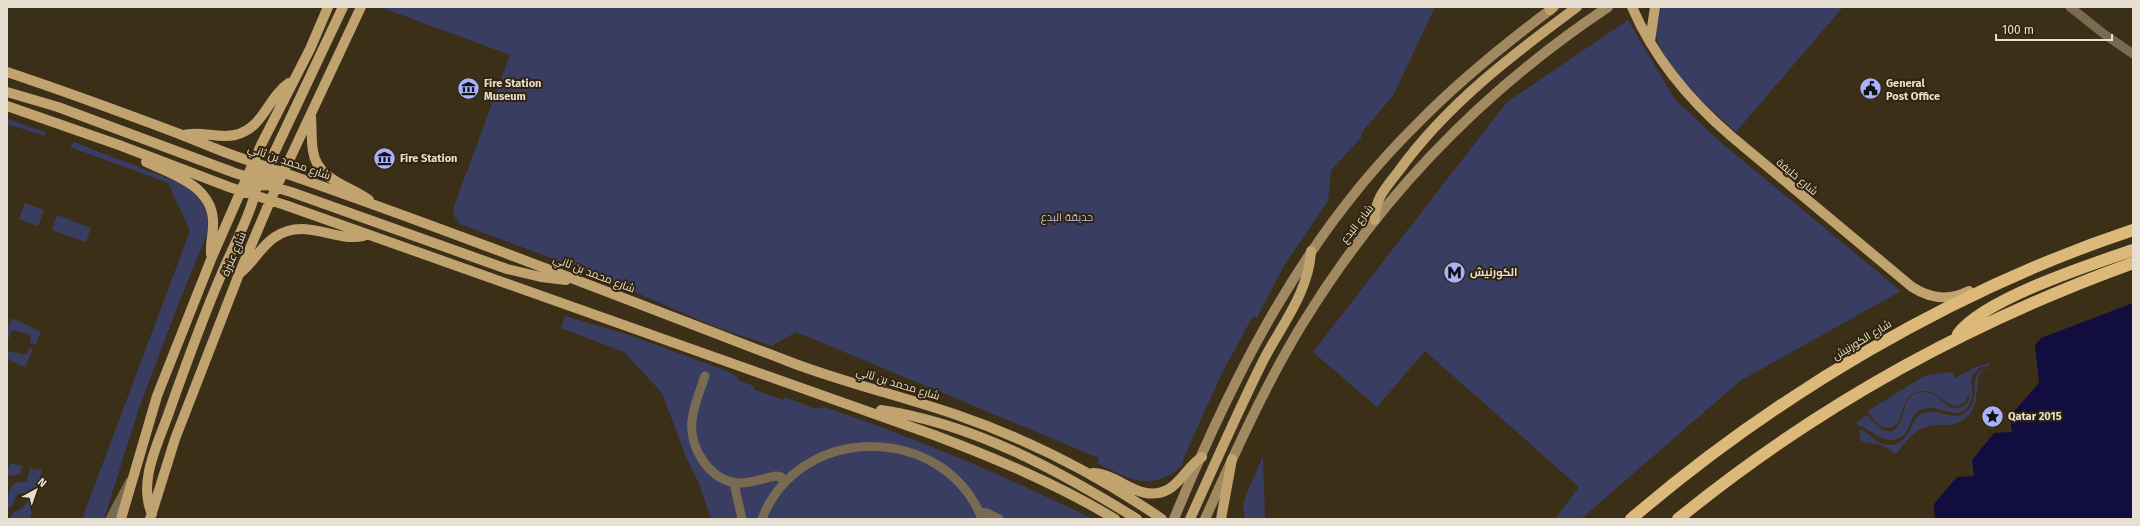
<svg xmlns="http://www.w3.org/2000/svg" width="2140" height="526" viewBox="0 0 2140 526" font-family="'Fira Sans',Cairo,sans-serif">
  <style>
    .green { fill: #393d61 }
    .water { fill: #110d3f }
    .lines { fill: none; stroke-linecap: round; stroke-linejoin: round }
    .street { stroke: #796b51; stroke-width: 9 }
    .secondary { stroke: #a18a62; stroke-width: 10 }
    .primary { stroke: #c0a36e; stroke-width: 10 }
    .highway { stroke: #ddb979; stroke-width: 12 }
    .labels { text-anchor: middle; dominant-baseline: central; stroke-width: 4; stroke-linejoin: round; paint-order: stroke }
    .poi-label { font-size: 11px; font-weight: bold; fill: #e7dfd1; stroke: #31250d; text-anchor: start }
    .street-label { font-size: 11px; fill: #e7dfd1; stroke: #31250d }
    .park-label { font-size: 11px; fill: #b5bdf0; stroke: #31250d }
  </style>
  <rect width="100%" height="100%" fill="#3b2f17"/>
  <path class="green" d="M380 7H1435L1393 96 1361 133V138L1331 170 1328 201 1283 267 1257 318 1253 316 1222 373 1184 457 1182 466C1150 493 1129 479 1097 463L1099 458 796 332 772 346 713 326 591 273 460 224 455 218 453 209 510 55Z
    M1662 7H1843L1736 132C1712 110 1649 57 1655 21 1656 17 1660 11 1662 7Z
    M1628 20 1674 98 1718 140 1901 291 1740 381 1581 519H1555L1579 487 1425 351 1377 407 1313 352 1507 102Z
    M8 119 45 132V136L7 124Z
    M74 142 185 185C202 199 211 212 207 234L180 300 139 408 104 519H82L190 231 168 183 70 147Z
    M25 203 44 210 38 226 19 219Z
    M57 215 91 228 86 242 52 230Z
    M565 316 626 334 727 371 738 377 737 380 754 386 753 389 783 400 785 397 816 409 824 407C917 438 1005 476 1093 519H711L699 483 687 460 662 393 624 352 561 328Z
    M12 318 41 332 36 344 30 343 31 335 12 330 9 338H7V329Z
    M29 348 33 349 25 367 7 359V351L27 355Z
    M1990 363V365L1979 368 1972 376C1970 384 1974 392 1971 400 1961 427 1939 402 1922 409 1908 415 1912 431 1900 438 1883 446 1872 429 1858 425L1856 422 1867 415C1875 424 1891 443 1900 422 1906 409 1903 392 1925 392 1938 393 1942 403 1952 408 1962 409 1970 403 1970 393L1965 402C1949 415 1942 391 1925 391 1900 391 1906 413 1896 425 1883 434 1874 421 1868 411L1924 376 1952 372 1955 378 1976 367Z
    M1989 368H1993C1967 369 1985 398 1969 415 1953 431 1940 421 1923 428 1911 433 1904 445 1896 454L1882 445 1861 441 1859 429C1871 433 1876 446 1891 445 1912 443 1908 419 1924 413 1940 407 1957 426 1970 408 1981 394 1965 372 1989 368Z
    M1263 456 1265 517 1267 519H1245L1243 506 1246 495Z
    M11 463 23 466 20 474 7 476V469Z
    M30 468 42 470 38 487 33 488 27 493 17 494 12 507 7 508C7 502 8 488 14 484 18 481 23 483 27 481Z
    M31 498 35 499 30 519H9L13 513 22 508Z"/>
  <path class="water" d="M2133 303V519H1935L1934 504 1957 477 1974 476 1972 460 1994 433 2012 432 2010 416 2039 383 2035 345 2041 338Z"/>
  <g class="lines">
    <path class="street" d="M2070 7 2104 34 2133 54
      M705 376C700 391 693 406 692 421 689 448 710 482 740 483 752 483 764 478 776 476L781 477 785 482
      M734 483 742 519
      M979 512 987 513 999 519
      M110 519 130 481
      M762 519C799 422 945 423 982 519"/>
    <path class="secondary" d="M1174 519C1234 373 1304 235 1418 123 1460 80 1506 43 1554 7
      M1205 519C1235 453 1265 385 1303 323 1381 196 1485 89 1608 7"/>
    <path class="primary" d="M1632 7C1654 58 1689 100 1731 136L1912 287C1931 299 1949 301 1969 291
      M1550 10 1552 7
      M1650 41 1655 7
      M7 72C64 91 121 112 177 133 198 141 219 151 241 158 426 221 608 292 790 362 845 383 902 396 957 415 1030 440 1098 475 1162 519
      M7 92 58 107 235 173C250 178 270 184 284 173
      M7 106 119 145 229 187 285 205 934 435C997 459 1057 484 1115 519
      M311 117C312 128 311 140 313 151 317 180 349 185 369 200
      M183 135C200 130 217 139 235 135 264 128 267 98 289 83
      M146 162C173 174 211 186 213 220 214 231 210 242 211 254
      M267 173 275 151 343 7
      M252 186 267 185 291 192 507 269 541 277 566 280
      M1375 220C1374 200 1386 187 1398 172 1446 105 1512 55 1577 7
      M240 273C254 262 261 246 275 237 306 217 332 242 363 236
      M881 410C974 424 1058 470 1137 519
      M1093 473C1120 474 1140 505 1169 489 1182 481 1189 465 1202 457
      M152 514C138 482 157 446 168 415 185 367 202 319 222 273 234 244 251 215 257 185 259 176 259 170 254 162
      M121 519 157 396 212 257 261 145 310 49 328 7
      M150 519 175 439 239 274 270 201 361 7
      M1190 519C1214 466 1237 413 1263 361 1281 326 1309 292 1311 251
      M1221 519 1232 459"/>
    <path class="highway" d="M1958 334C1984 299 2089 265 2133 250
      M1631 519C1776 395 1952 290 2133 230
      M1678 519C1814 408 1967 323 2133 263"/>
  </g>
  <defs>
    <symbol id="museum-disc" viewBox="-11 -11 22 22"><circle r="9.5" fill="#a7b1fc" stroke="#31250d"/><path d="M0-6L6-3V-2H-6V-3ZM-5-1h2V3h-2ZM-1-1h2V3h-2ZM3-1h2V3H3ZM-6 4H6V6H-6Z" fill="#111"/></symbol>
    <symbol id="civic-disc" viewBox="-11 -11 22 22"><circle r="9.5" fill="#a7b1fc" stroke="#31250d"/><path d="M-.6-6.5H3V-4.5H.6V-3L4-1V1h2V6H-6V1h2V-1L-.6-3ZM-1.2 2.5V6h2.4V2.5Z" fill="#111"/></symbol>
    <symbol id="metro-disc" viewBox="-11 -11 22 22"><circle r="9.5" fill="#a7b1fc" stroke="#31250d"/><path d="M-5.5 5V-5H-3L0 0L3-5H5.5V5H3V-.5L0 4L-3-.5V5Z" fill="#111"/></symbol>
    <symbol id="sight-disc" viewBox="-11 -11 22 22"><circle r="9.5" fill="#a7b1fc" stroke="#31250d"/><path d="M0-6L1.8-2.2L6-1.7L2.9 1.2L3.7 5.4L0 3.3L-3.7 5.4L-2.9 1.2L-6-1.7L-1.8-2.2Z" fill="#111"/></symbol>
  </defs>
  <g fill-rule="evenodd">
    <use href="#museum-disc" x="456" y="76" width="25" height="25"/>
    <use href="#civic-disc" x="1858" y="76" width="25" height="25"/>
    <use href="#museum-disc" x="372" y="146" width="25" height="25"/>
    <use href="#metro-disc" x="1442" y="260" width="25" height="25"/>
    <use href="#sight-disc" x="1980" y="404" width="25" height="25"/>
  </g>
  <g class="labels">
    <g class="poi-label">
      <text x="484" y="83">Fire Station<tspan x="484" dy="13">Museum</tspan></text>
      <text x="1886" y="83">General<tspan x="1886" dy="13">Post Office</tspan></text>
      <text x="400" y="158">Fire Station</text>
      <text x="1470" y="272">الكورنيش</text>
      <text x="2008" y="416">Qatar 2015</text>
    </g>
    <g class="street-label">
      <text transform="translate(289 162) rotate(19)">شارع محمد بن ثاني</text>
      <text transform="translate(1797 177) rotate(40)">شارع خليفة</text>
      <text transform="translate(1357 224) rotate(-52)">شارع البدع</text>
      <text transform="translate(234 254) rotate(-67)">شارع عنيزة</text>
      <text transform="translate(594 274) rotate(21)">شارع محمد بن ثاني</text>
      <text transform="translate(1862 340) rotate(-31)">شارع الكورنيش</text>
      <text transform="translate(898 384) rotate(17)">شارع محمد بن ثاني</text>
    </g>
    <g class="park-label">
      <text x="1067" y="217">حديقة البدع</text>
    </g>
  </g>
  <rect width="2140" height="526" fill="none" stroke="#e7dfd1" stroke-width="16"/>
  <g transform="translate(36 490) rotate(40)" stroke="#31250d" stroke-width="3" paint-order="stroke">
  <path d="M0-3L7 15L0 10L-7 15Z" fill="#e7dfd1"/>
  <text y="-6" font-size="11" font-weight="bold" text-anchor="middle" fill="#e7dfd1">N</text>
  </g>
  <path d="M1996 34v6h116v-6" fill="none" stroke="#e7dfd1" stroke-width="2"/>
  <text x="2002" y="34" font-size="12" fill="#e7dfd1" stroke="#31250d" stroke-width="3" paint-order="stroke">100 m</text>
</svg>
